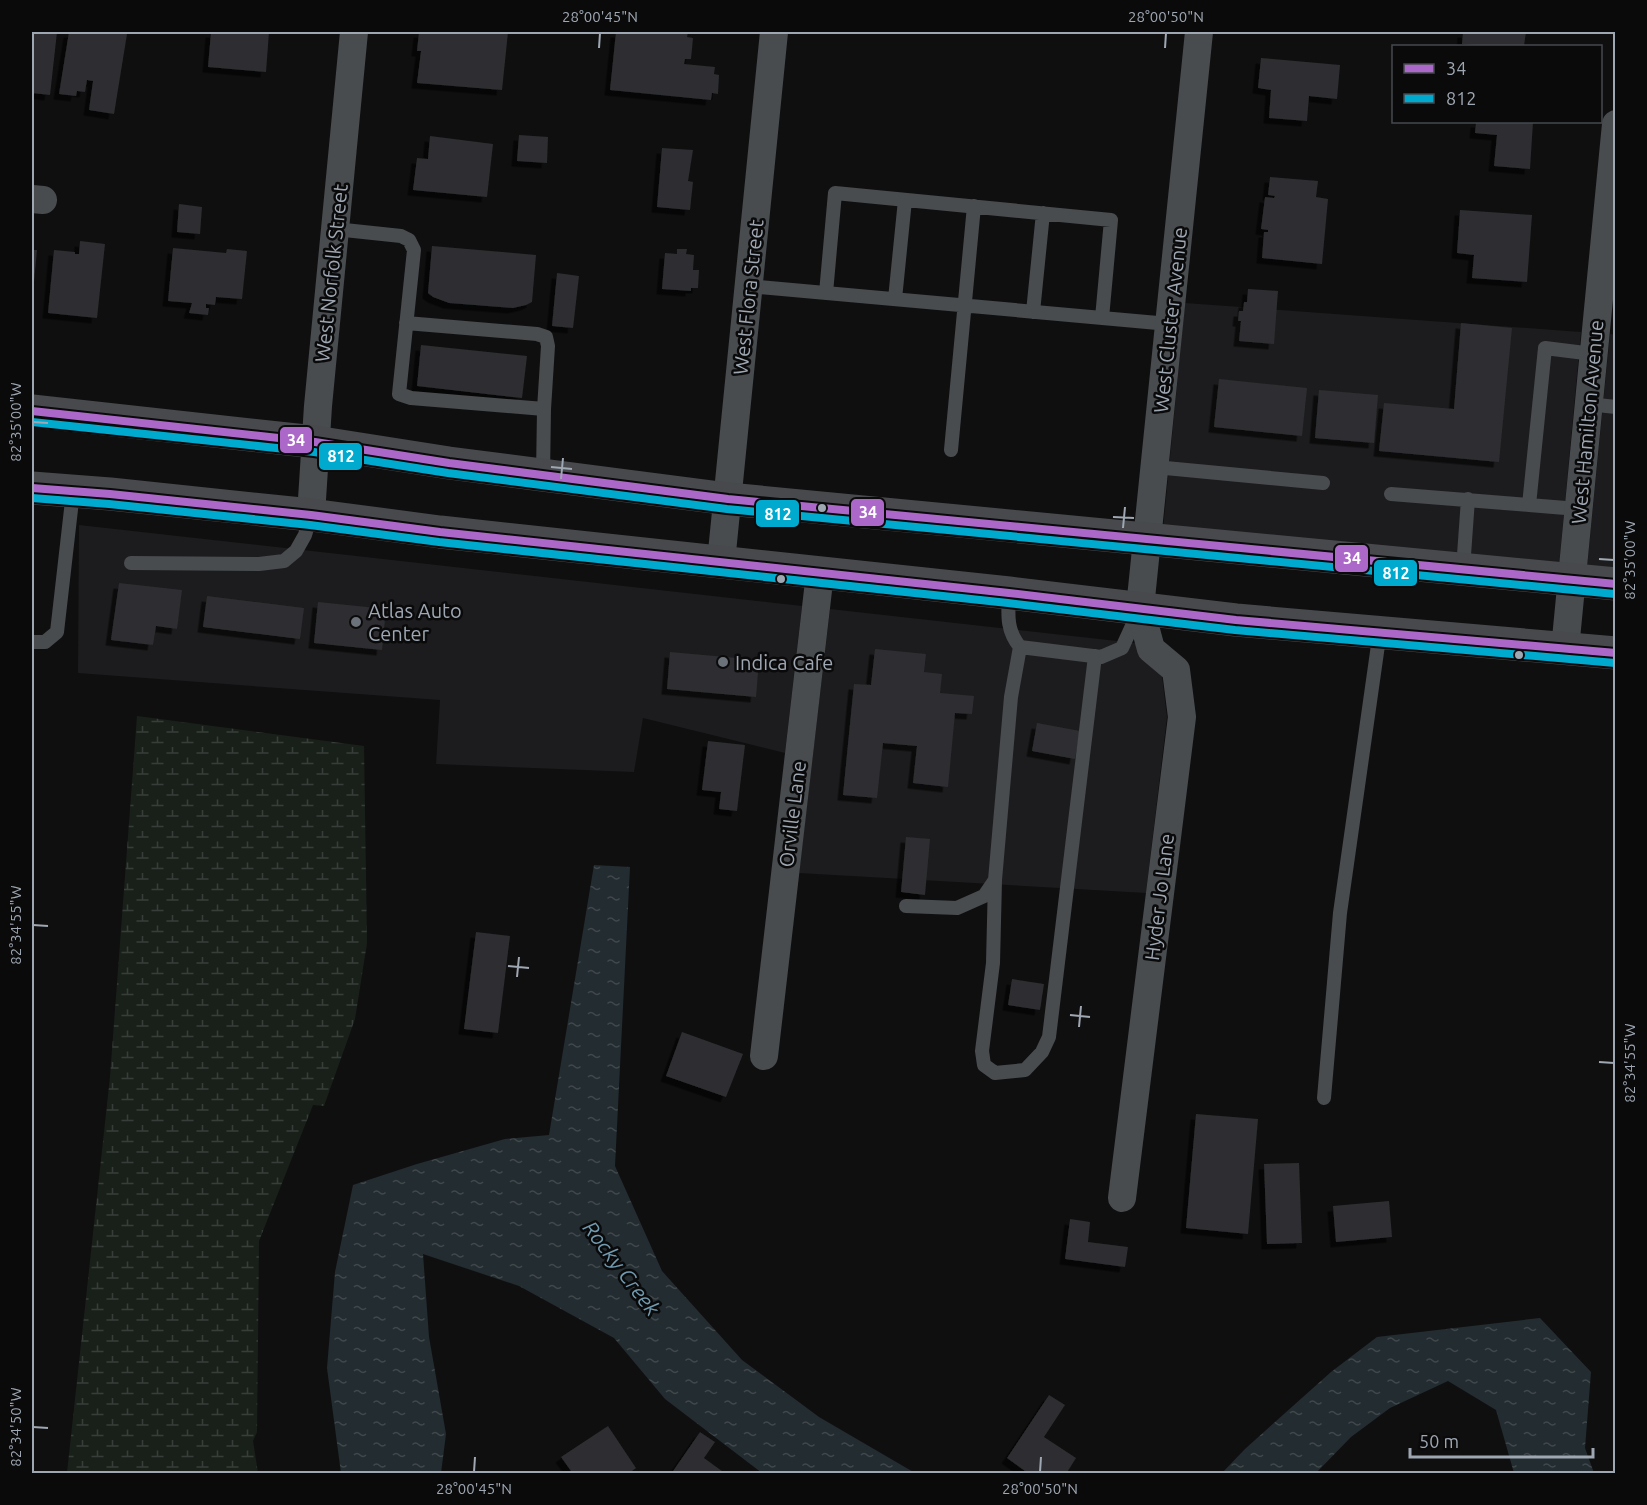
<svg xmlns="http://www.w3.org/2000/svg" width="1647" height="1505" viewBox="0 0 1647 1505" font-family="Ubuntu,sans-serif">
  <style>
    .built { fill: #1c1c1e }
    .wetland { fill: url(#wetland-marsh) }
    .water { fill: url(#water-ripples) }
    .building { fill: #2d2e30; filter: url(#shadow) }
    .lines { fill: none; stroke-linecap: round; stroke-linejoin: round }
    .lane { stroke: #484c4f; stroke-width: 14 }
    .street { stroke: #484c4f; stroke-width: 28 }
    .secondary { stroke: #47494c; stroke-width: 33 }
    .bus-1-casing { stroke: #0a0a0b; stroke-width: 12 }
    .bus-2-casing { stroke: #0a0a0b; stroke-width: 12 }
    .bus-1 { stroke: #ac68c9; stroke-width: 8 }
    .bus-2 { stroke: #00a9ce; stroke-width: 8 }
    .ticks { fill: none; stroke: #9ea7b2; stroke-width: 2 }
    .bus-dot { fill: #9ea7b2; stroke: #0a0a0b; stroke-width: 2 }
    .poi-dot { fill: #6c7279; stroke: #0a0a0b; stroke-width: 2 }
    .labels { text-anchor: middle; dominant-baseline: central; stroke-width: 5; stroke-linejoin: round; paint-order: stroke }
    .street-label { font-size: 20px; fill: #9ea7b2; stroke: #0a0a0b }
    .poi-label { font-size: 20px; fill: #9ea7b2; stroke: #0a0a0b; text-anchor: start }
    .water-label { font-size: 21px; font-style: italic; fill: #719bb1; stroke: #0a0a0b }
    .line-badge { stroke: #0a0a0b; stroke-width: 2 }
    .badge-label { font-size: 16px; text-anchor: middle; font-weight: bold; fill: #fff }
    .neatline { fill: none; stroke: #9ea7b2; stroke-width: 2 }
    .ticks-label { font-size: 15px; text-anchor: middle; fill: #9ea7b2 }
  </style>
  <defs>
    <pattern id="wetland-marsh" width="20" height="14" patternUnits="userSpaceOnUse" patternTransform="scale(1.5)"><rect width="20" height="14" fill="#19201a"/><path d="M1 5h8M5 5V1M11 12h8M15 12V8" fill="none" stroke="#373e39"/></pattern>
    <pattern id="water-ripples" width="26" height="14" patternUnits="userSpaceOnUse" patternTransform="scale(1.5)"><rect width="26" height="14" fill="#232c31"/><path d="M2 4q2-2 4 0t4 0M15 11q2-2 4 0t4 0" fill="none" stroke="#40484c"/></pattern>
    <filter id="shadow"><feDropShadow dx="-5.5" dy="5.5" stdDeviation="0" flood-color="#0009"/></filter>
  </defs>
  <rect width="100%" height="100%" fill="#0f0f10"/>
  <path class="built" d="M1185 303 1581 332 1559 566 1163 529Z
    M1610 334 1615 335V571L1587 568Z
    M79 525 802 606 785 753 643 718 634 772 436 764 440 700 78 673Z
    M830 609 1135 643 1162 676 1167 717 1146 893 799 873Z"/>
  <path class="wetland" d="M137 716 364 746 367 943 355 1019 324 1106 313 1105 259 1241 257 1432 253 1441 258 1473H67L110 1077Z"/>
  <path class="water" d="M594 865 630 867 615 1166 662 1271 742 1360 819 1417 915 1473H762L665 1399 614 1338 519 1286 423 1254 429 1337 446 1434 441 1473H341L327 1368 335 1272 353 1185 417 1164 505 1139 549 1135Z
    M1540 1318 1591 1372 1585 1448 1594 1473H1514L1496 1410 1448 1381 1390 1408 1351 1437 1316 1473H1222L1245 1449 1331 1372 1377 1337Z"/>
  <path class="building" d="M32 32H57L50 95 32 93Z
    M69 32H111L127 34 114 114 89 110 93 81 87 80 85 92 77 91 76 96 59 94Z
    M211 32H269L266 72 208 67Z
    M419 32H508L502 90 417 83 421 51H417Z
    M616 32H688L687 37 693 38 691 59H685L684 64 715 67 714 74 719 75 718 94 712 93 711 100 610 90Z
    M1463 32H1526L1524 46H1488L1462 44Z
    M1261 58 1340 65 1337 99 1309 96 1307 121 1269 118 1271 90 1258 88Z
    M1476 122H1533L1530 169 1494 166 1497 135 1475 133Z
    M519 135 548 137 547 163 517 161Z
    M430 136 493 144 487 197 413 190 417 158 428 159Z
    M662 148 693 150 688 181 693 182 690 210 657 207Z
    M1270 177 1318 181 1316 197 1328 199 1322 264 1262 258 1264 232H1268V230L1261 229 1265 197 1274 198 1275 196 1268 195Z
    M179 204 202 207 200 234 177 232Z
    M1460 210 1532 215 1527 282 1472 278 1474 255 1457 253Z
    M80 241 105 244 97 318 48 313 54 250 75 252V254H79Z
    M432 246 536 255 532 302 526 305 513 308 449 303 433 297 428 293Z
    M173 248 226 253 227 249 247 251 242 299 216 297 215 305 206 304V308H209L208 315 189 313 192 303 168 301Z
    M677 249H687L686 254 694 255 693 270H699L698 288H691V291L662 289 665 253 677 254Z
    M32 250H37L33 292H32Z
    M557 273 579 276 573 328 552 326Z
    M1248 289 1278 291 1274 344 1239 341 1241 321H1238L1239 311H1243L1244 302H1247Z
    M1461 323 1512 328 1499 462 1379 451 1384 403 1454 409Z
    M421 345 527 356 522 398 417 386Z
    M1219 379 1307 388 1302 436 1214 427Z
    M1319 390 1378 395 1374 443 1315 438Z
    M119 583 182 590 177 629 156 626 153 645 111 640Z
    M207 596 304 608 300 639 203 627Z
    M318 602 386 609 382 650 314 643Z
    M875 649 926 654 924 672 942 674 940 693 974 696 972 714 955 713 948 787 913 783 917 746 883 743 877 798 843 795 854 684 871 685Z
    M670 652 759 660 756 697 667 689Z
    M1037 723 1080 731 1075 759 1032 751Z
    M708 741 745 745 737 811 719 809 721 792 702 790Z
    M906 837 930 839 925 895 901 892Z
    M476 932 510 936 498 1033 464 1029Z
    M1012 979 1044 984 1040 1010 1008 1005Z
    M682 1032 743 1054 726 1097 666 1076Z
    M1196 1114 1258 1119 1248 1234 1186 1228Z
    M1299 1163 1302 1243 1267 1244 1264 1164Z
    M1389 1201 1392 1237 1336 1242 1333 1206Z
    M1070 1219 1090 1222 1088 1242 1128 1247 1125 1267 1065 1259Z
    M1049 1395 1065 1405 1044 1437 1076 1458 1066 1474H1029L1007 1458Z
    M608 1426 636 1468 628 1474H567L571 1471 561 1457Z
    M700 1432 715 1442 704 1458 726 1474H671Z"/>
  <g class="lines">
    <path class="lane" d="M335 229 401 236 409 240 414 250 399 394 411 398 544 409 543 475
      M749 286 1169 324
      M826 293 835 193 1111 220 1102 318
      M895 299 905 200
      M1033 312 1043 213
      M406 323 537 334 546 337 548 346 544 409
      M1588 404 1616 407
      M951 450 974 206
      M1155 467 1323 483
      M1391 494 1529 505
      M1578 509 1529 505 1545 348 1593 354
      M131 563 259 564 284 561 296 551 305 535 311 515
      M1463 569 1468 499
      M1009 593C1008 614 1006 630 1020 647L1101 657 1122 648 1138 613
      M32 642H45L57 632 73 492
      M995 880 993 963 982 1051 984 1065 995 1073 1025 1070 1042 1052 1049 1037 1095 656
      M906 906 957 908 984 896 995 880 1011 697 1020 647
      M1324 1098 1340 913 1380 631"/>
    <path class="street" d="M32 199 43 200
      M311 515 318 406 354 32
      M721 562 774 32
      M1565 649 1616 124
      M764 1056 820 573
      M1122 1198 1182 717 1176 670 1151 649 1140 608 1199 32"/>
    <path class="secondary" d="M32 411 315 442 449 463 728 499 1616 584
      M32 488 110 494 311 515 440 532 1009 593 1236 620 1616 653"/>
    <defs>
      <path id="bus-1" d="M32 411 315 442 449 463 728 499 1616 584
        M32 488 110 494 311 515 440 532 1009 593 1236 620 1616 653"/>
      <path id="bus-2" d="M32 422 314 452 448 473 727 509 1615 594
        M32 498 109 504 310 525 439 542 1008 603 1235 630 1615 663"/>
    </defs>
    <use href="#bus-1" class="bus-1-casing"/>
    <use href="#bus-2" class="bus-2-casing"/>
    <use href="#bus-1" class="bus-1"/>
    <use href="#bus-2" class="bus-2"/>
  </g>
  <path class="ticks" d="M599 48 600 33M1165 48 1166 33M33 422 48 423M551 467 572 469M561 479 563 458M1113 517 1134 518M1123 528 1125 507M1599 559 1614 560M33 925 48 926M508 966 529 968M517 977 519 957M1070 1015 1090 1017M1079 1027 1081 1006M1599 1062 1614 1063M33 1427 48 1428M474 1472 475 1457M1040 1472 1041 1457"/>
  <g class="bus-dot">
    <circle cx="822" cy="508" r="5"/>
    <circle cx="781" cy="579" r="5"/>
    <circle cx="1519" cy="655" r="5"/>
  </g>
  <g class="poi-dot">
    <circle cx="356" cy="622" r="6"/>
    <circle cx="723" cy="662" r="6"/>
  </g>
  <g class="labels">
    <g class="street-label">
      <text transform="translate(331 273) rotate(-84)">West Norfolk Street</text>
      <text transform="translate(748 297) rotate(-84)">West Flora Street</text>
      <text transform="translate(1170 320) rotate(-84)">West Cluster Avenue</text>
      <text transform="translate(1587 422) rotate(-85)">West Hamilton Avenue</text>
      <text transform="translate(792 814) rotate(-83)">Orville Lane</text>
      <text transform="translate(1159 897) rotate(-83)">Hyder Jo Lane</text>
    </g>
    <g class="poi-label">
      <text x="368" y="610">Atlas Auto<tspan x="368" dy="23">Center</tspan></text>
      <text x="735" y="662">Indica Cafe</text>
    </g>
    <g class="water-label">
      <text transform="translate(622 1268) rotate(53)">Rocky Creek</text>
    </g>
  </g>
  <g class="line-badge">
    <rect x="279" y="426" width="34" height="28" rx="6" fill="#ac68c9"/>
    <rect x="318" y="442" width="45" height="29" rx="6" fill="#00a9ce"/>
    <rect x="850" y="498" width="35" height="29" rx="6" fill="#ac68c9"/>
    <rect x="755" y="499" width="45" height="29" rx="6" fill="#00a9ce"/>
    <rect x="1334" y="544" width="35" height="29" rx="6" fill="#ac68c9"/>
    <rect x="1373" y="559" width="45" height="28" rx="6" fill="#00a9ce"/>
  </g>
  <g class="badge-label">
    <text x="296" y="446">34</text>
    <text x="341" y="462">812</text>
    <text x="868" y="518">34</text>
    <text x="778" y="520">812</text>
    <text x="1352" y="564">34</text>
    <text x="1396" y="579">812</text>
  </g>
  <rect width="1647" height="1505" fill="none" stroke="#0a0a0b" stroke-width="66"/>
  <rect x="1392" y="45" width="210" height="78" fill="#0a0a0b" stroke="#45494e" stroke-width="1.5"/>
  <rect x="1404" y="64" width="30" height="9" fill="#ac68c9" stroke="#45494e" stroke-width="1.5"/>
  <text x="1446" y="75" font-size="18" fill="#9ea7b2">34</text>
  <rect x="1404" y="94" width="30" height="9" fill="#00a9ce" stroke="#45494e" stroke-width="1.5"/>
  <text x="1446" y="105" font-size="18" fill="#9ea7b2">812</text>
  <path d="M1410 1448v9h183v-9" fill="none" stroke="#9ea7b2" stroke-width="3"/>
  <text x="1419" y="1448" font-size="18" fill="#9ea7b2" stroke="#0a0a0b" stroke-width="4.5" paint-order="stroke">50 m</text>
  <rect x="33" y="33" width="1581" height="1439" class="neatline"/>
  <g class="ticks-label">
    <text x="600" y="22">28°00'45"N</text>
    <text x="1166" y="22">28°00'50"N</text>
    <text transform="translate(16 422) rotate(-90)" y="5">82°35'00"W</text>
    <text transform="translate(1630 560) rotate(-90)" y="5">82°35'00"W</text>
    <text transform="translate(16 925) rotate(-90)" y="5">82°34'55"W</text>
    <text transform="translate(1630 1063) rotate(-90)" y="5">82°34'55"W</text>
    <text transform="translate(16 1427) rotate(-90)" y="5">82°34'50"W</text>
    <text x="474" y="1494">28°00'45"N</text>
    <text x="1040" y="1494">28°00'50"N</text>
  </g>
</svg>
